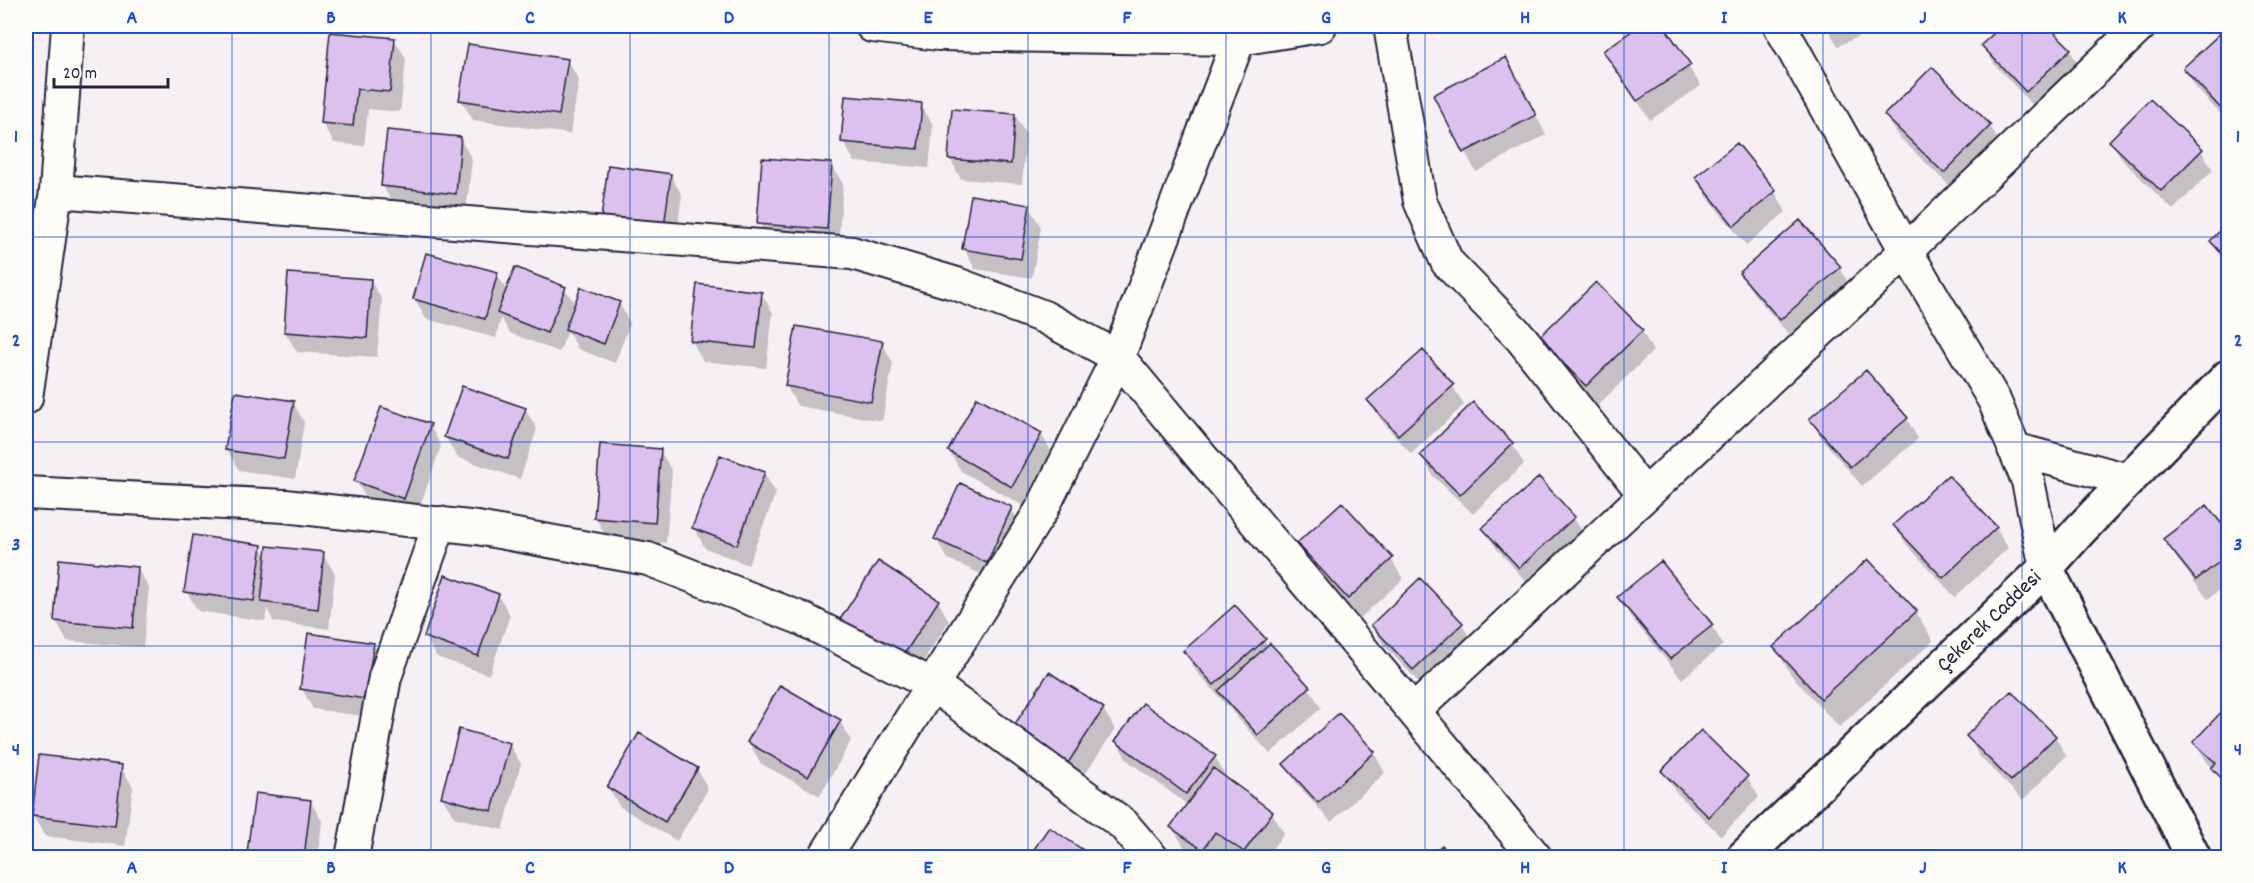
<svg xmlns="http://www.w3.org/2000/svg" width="2254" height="883" viewBox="0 0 2254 883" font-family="Dekko,sans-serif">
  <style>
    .shadow { fill: #0003 }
    .building { fill: #dcc1ef; stroke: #22223b; stroke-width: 1.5 }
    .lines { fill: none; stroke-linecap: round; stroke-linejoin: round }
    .street-casing { stroke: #22223b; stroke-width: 36 }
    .secondary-casing { stroke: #22223b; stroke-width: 38 }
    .street { stroke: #fdfcf7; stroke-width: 32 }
    .secondary { stroke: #fdfcf7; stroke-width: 33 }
    .grid { fill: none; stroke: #1d4ed8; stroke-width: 1.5; stroke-opacity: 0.55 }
    .labels { text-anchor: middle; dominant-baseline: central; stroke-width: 6; stroke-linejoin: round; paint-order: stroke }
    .street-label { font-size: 22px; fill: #22223b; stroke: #fdfcf7 }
    .neatline { fill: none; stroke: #1d4ed8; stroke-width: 2 }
    .grid-label { font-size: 20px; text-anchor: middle; font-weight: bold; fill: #1d4ed8 }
  </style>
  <rect width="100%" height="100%" fill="#f6f0f5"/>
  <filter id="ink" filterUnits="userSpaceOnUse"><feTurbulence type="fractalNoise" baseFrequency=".0167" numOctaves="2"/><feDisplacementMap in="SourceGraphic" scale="12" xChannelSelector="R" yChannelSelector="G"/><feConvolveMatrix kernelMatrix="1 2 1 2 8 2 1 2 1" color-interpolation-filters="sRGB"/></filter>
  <g filter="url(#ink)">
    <path class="shadow" d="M1642 26H1662L1701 86 1650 120 1605 51Z
      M1826 26H1882L1838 46Z
      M2004 26H2046L2070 50 2081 70 2038 111 1995 65 1983 45Z
      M2228 27V122L2196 88 2184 68Z
      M394 39 406 59 400 112 368 109 364 146 334 143 322 123Z
      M567 60 579 80 570 134 473 120 461 100Z
      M1517 79 1546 135 1476 172 1465 152Z
      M921 105 933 125 929 168 855 162 843 142Z
      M1015 115 1026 135 1022 184 961 179 950 159Z
      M1886 116 1990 126 2002 146 1956 192 1897 135Z
      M460 139 472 159 466 213 394 206 383 186Z
      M2111 141 2201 150 2213 170 2173 210 2123 161Z
      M1737 145 1775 192 1786 212 1746 245 1708 198 1697 178Z
      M831 164 843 184 838 248 771 243 759 223Z
      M609 167 670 175 682 195 675 247Z
      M1029 207 1041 227 1032 278 975 269 964 249Z
      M1800 223 1840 268 1851 288 1793 339 1753 293 1741 273Z
      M2228 225V267L2212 242Z
      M497 274 507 291 565 288 576 306 619 303 630 323 615 363 578 349 568 331 559 352 510 333 501 318 496 338 426 319 415 299Z
      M370 280 382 300 377 357 297 352 285 332Z
      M761 293 773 313 766 368 703 361 692 341Z
      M1642 331 1653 351 1598 405 1551 358 1540 339Z
      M882 343 893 363 882 421 798 406 786 386Z
      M1452 385 1464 405 1411 454 1381 420 1369 400Z
      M293 402 304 422 295 479 239 470 227 450Z
      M525 409 537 429 520 479 457 457 445 437Z
      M1811 419H1907L1918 439 1862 486 1822 439Z
      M430 426 441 446 416 518 368 501 356 481Z
      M1041 434 1053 454 1024 506 961 471 949 451Z
      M1512 444 1524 464 1473 514 1433 476 1422 456Z
      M660 451 672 471 666 543 607 538 596 518Z
      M764 473 776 493 748 565 705 548 694 528Z
      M1947 477 1996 528 2008 548 1955 597 1907 545 1895 525Z
      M2207 507 2228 534V583L2208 599 2177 559 2165 540Z
      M1011 508 1023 528 998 582 948 559 936 539Z
      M1574 518 1586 538 1531 587 1496 548 1484 528Z
      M1299 543 1391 559 1403 579 1360 618 1310 563Z
      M261 547 268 558 323 554 335 574 329 629 274 622 267 609 265 621 198 611 186 591Z
      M1868 562 1916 612 1933 641 1839 727 1792 676 1775 648Z
      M137 568 149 588 143 647 67 641 56 621Z
      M1420 581 1462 624 1473 644 1425 689 1384 645 1372 625Z
      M498 595 510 615 489 675 437 657 425 637Z
      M1619 597 1712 626 1723 645 1682 679 1631 617Z
      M938 601 949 621 911 680 840 622Z
      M1235 607 1269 647 1309 688 1321 708 1270 754 1196 671 1185 652Z
      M373 644 385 664 376 718 313 709 302 689Z
      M1103 709 1115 729 1080 782 1026 747Z
      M2227 709 2228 711V782L2225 778V782L2228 786V792L2214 769 2207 762 2195 742Z
      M840 721 851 741 820 796 760 763 749 742Z
      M1968 736H2055L2066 756 2023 800 1979 756Z
      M1116 741 1215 757 1226 777 1225 778 1272 813 1284 833 1265 858H1236L1227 851 1222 858H1199L1184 847 1172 827 1188 805 1128 761Z
      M509 744 521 764 503 830 454 817 442 797Z
      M1374 753 1385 773 1331 822 1297 784 1285 764Z
      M121 767 133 787 125 846 45 836 33 816Z
      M697 769 708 789 677 841 620 807 608 787Z
      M1663 771 1747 777 1759 797 1721 836 1675 791Z
      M310 801 322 821 318 858H252L249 853Z"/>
    <path class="building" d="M1639 26H1664L1691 65 1637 101 1603 51Z
      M2002 26H2048L2071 49 2026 92 1981 45Z
      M2228 26V116L2183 68Z
      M330 32 395 38 390 92 357 89 353 126 321 123Z
      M468 44 568 59 559 115 459 100Z
      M1506 57 1536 115 1463 153 1433 95Z
      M1932 67 1991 125 1944 173 1884 115Z
      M845 96 922 103 918 149 841 142Z
      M2150 99 2203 149 2161 191 2109 141Z
      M952 109 1015 114 1011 164 948 159Z
      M387 130 461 137 456 194 381 186Z
      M1737 143 1776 191 1734 226 1695 177Z
      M762 158 832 163 827 229 757 224Z
      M608 165 671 174 664 227 601 219Z
      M971 195 1030 205 1021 259 962 249Z
      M1800 220 1841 267 1780 320 1739 273Z
      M2228 223V260L2210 241Z
      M426 253 498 272 485 319 413 299Z
      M515 267 566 287 547 333 497 313Z
      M288 273 371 279 367 338 284 332Z
      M1596 282 1643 330 1586 386 1538 338Z
      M697 284 762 292 756 348 690 341Z
      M581 287 620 302 604 344 565 329Z
      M796 326 883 341 871 402 785 386Z
      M1423 350 1454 385 1398 435 1367 400Z
      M1866 370 1908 418 1850 467 1809 419Z
      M462 386 526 408 508 459 444 437Z
      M235 392 294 401 284 459 225 450Z
      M977 397 1042 433 1012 487 948 451Z
      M1473 402 1513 443 1460 495 1420 455Z
      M381 407 431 424 404 499 354 481Z
      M600 444 661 449 655 523 594 518Z
      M720 455 765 472 737 545 692 528Z
      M1948 475 1997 527 1943 578 1893 525Z
      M1539 477 1575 517 1519 568 1482 528Z
      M960 483 1012 507 987 563 934 539Z
      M1342 502 1393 558 1348 599 1297 543Z
      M2207 505 2228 532V555L2196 580 2163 539Z
      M193 535 262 545 254 601 184 592Z
      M267 546 324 552 318 609 261 602Z
      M59 559 138 567 133 628 54 621Z
      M1868 559 1917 611 1821 699 1773 647Z
      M878 561 939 600 900 661 839 621Z
      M1661 561 1713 625 1670 659 1617 597Z
      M445 575 499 594 478 656 424 637Z
      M1420 578 1463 623 1413 670 1371 625Z
      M1235 605 1266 639 1214 685 1183 651Z
      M308 633 374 643 365 699 300 689Z
      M1270 643 1310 687 1258 735 1218 691Z
      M1049 672 1104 708 1068 763 1013 727Z
      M780 685 841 720 808 777 747 742Z
      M2011 691 2056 736 2011 781 1966 736Z
      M1143 703 1216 756 1186 794 1115 741Z
      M2226 707 2228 709V784L2211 768 2216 763 2193 742Z
      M1339 713 1375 752 1318 803 1283 764Z
      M459 729 510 743 492 811 441 797Z
      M1701 730 1748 776 1709 817 1661 771Z
      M639 733 698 768 665 822 607 787Z
      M39 755 122 765 115 826 32 816Z
      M1213 768 1273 812 1244 852 1215 832 1203 850 1170 827Z
      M255 793 311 800 304 858 247 853Z
      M1049 827 1095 858H1028Z
      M1442 845 1452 858H1427Z"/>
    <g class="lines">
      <defs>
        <path id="street" d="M872 26 939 34 1239 39 1320 26
          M1390 26 1420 201 1447 262 1521 338 1645 495
          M1780 26 1906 251 1994 400 2028 481 2046 568
          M56 191 852 253 957 284 1044 317 1118 357 1536 858
          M26 398 56 191 68 26
          M2014 449 2128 480
          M26 493 285 506 477 528 648 559 800 618 933 685 1123 824 1152 858
          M1414 711 1906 251 2140 26
          M352 858 385 677 440 523
          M824 858 1042 509 1118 357 1239 39"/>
        <path id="secondary" d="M2046 568 2194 858
          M1743 858 2046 568 2080 530 2228 377"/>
      </defs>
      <use href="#street" class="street-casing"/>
      <use href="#secondary" class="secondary-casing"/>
      <use href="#street" class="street"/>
      <use href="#secondary" class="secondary"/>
    </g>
  </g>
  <path class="grid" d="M232 26V858M431 26V858M630 26V858M829 26V858M1028 26V858M1226 26V858M1425 26V858M1624 26V858M1823 26V858M2022 26V858M26 237H2228M26 442H2228M26 646H2228"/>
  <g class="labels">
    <g class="street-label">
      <text transform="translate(1990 622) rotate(-44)">Çekerek Caddesi</text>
    </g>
  </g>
  <rect width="2254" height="883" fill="none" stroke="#fdfcf7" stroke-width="66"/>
  <path d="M54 78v9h114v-9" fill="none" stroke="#22223b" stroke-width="3"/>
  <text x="63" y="78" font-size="18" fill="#22223b" stroke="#fdfcf7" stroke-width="4.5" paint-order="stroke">20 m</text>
  <rect x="33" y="33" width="2188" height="817" class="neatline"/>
  <g class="grid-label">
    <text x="132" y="23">A</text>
    <text x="331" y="23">B</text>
    <text x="530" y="23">C</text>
    <text x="729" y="23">D</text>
    <text x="928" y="23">E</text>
    <text x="1127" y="23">F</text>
    <text x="1326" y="23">G</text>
    <text x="1525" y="23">H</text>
    <text x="1724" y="23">I</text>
    <text x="1923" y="23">J</text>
    <text x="2122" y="23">K</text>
    <text x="16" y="142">1</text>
    <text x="2238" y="142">1</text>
    <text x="16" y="346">2</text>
    <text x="2238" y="346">2</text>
    <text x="16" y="550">3</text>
    <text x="2238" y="550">3</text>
    <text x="16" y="755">4</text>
    <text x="2238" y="755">4</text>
    <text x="132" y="873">A</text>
    <text x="331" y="873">B</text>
    <text x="530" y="873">C</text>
    <text x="729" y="873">D</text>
    <text x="928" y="873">E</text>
    <text x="1127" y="873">F</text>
    <text x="1326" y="873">G</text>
    <text x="1525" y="873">H</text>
    <text x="1724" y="873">I</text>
    <text x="1923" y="873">J</text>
    <text x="2122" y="873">K</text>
  </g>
</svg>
